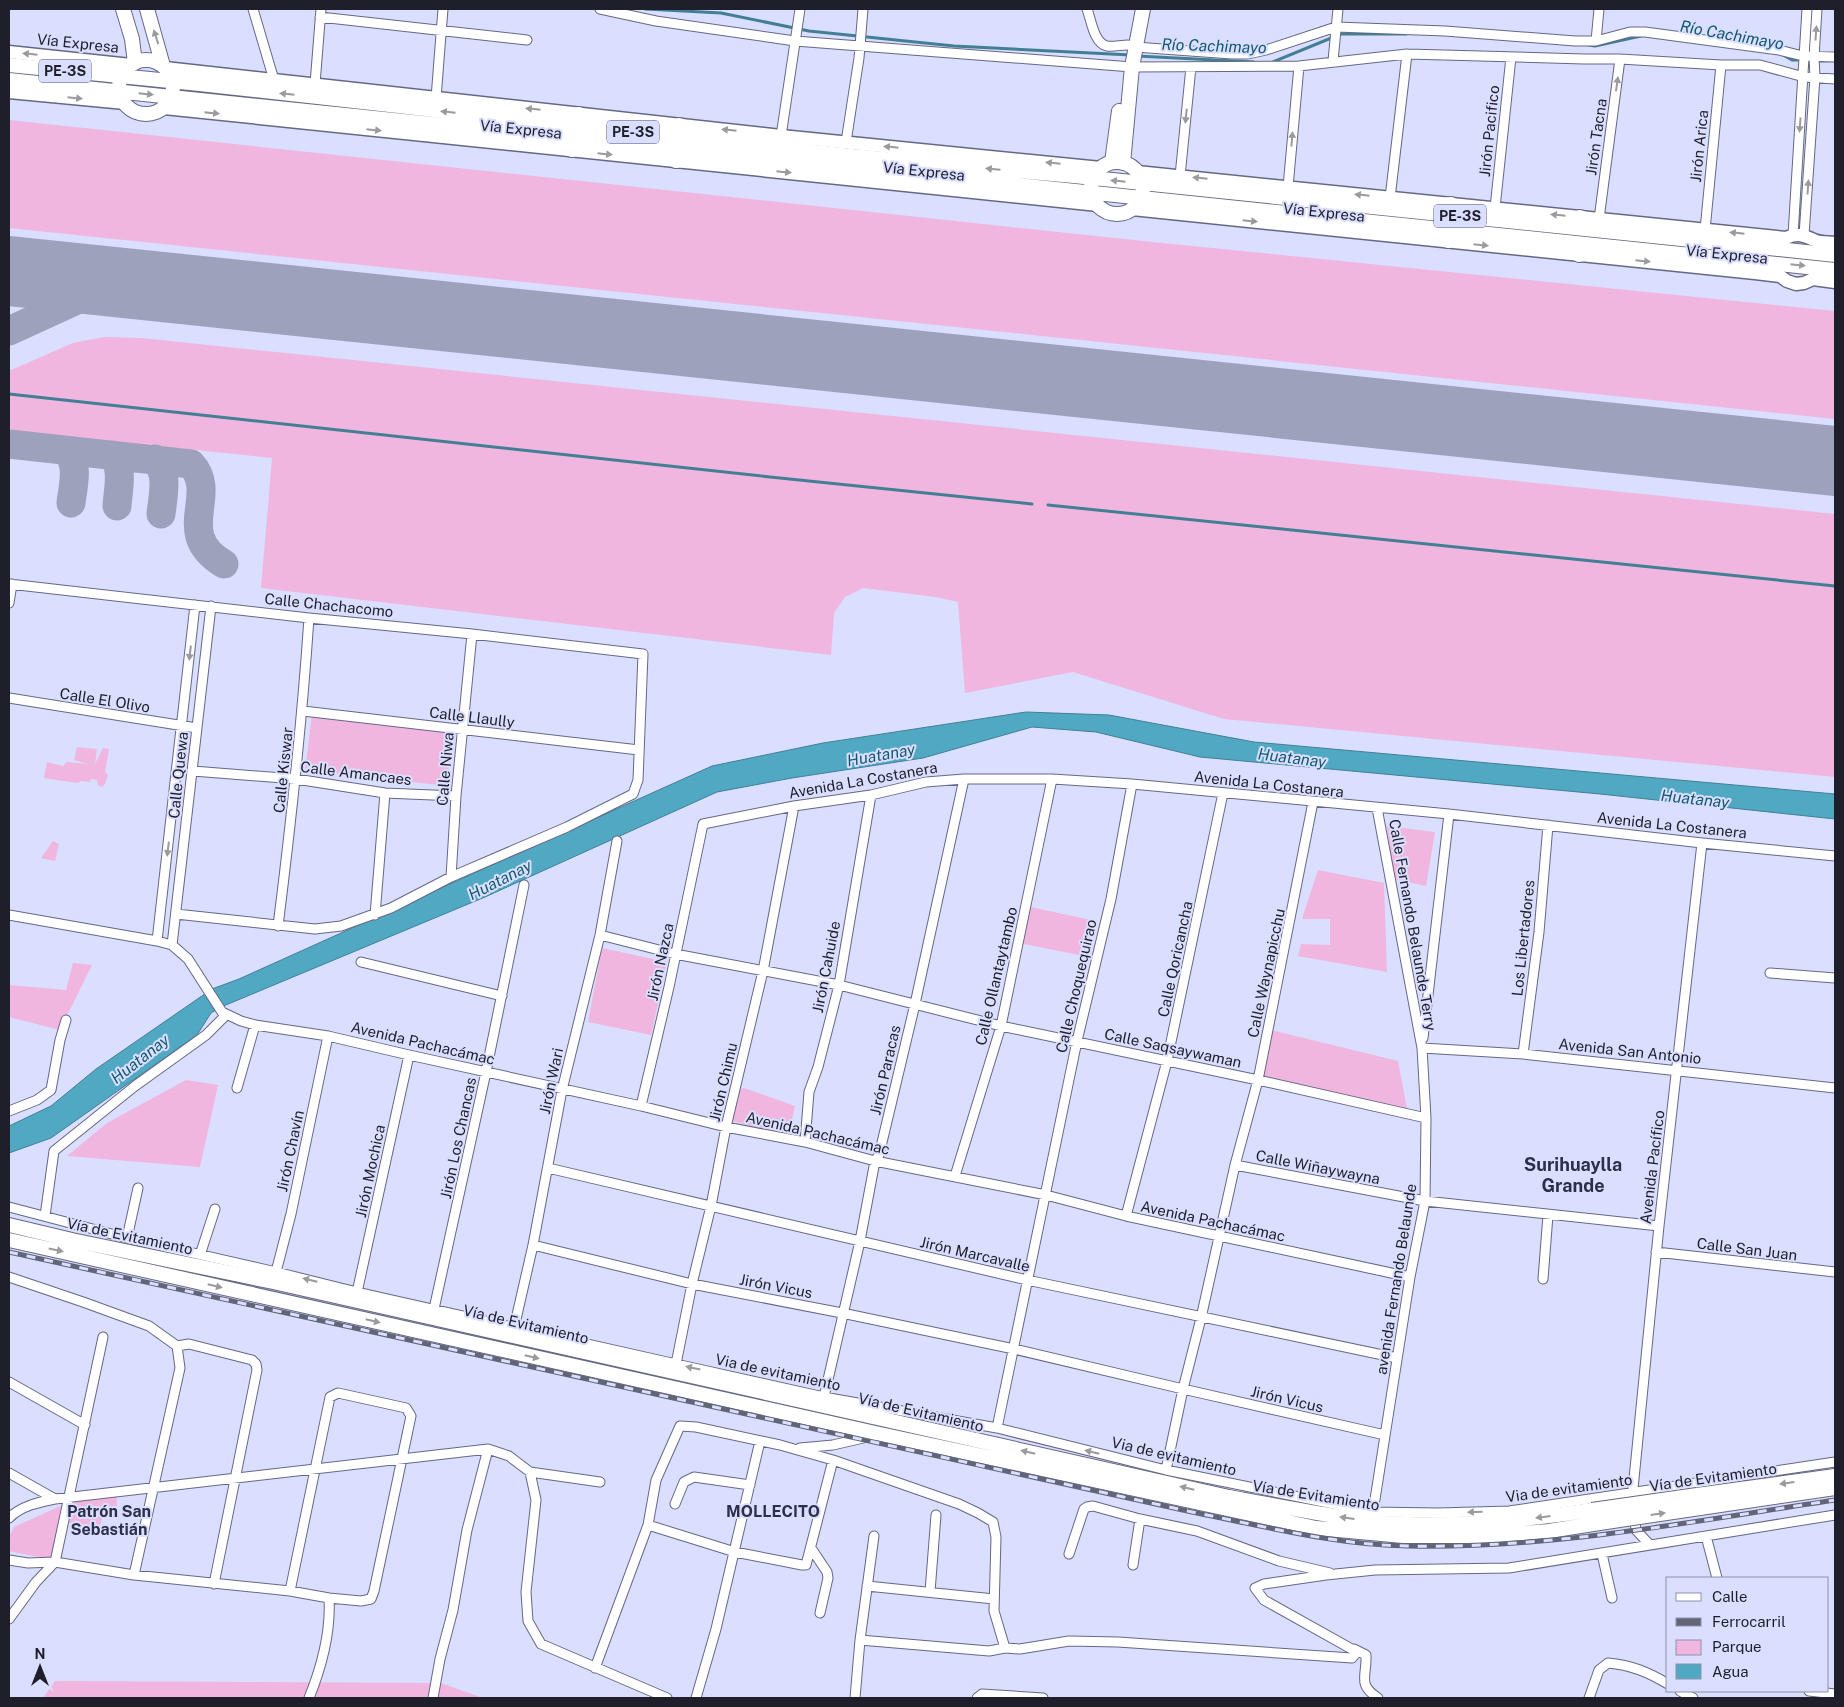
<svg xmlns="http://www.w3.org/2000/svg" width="1844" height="1707" viewBox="0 0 1844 1707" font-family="'Public Sans',sans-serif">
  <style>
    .green { fill: #f0b6df }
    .water { fill: #51a8c3; stroke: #427f95 }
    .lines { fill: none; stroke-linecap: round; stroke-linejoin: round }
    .stream { stroke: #427f95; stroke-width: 3 }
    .taxiway { stroke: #9ea1bb; stroke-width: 29 }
    .runway { stroke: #9ea1bb; stroke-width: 70 }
    .minor-casing { stroke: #656884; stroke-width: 11 }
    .secondary-casing { stroke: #656884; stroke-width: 15 }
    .primary-casing { stroke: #656884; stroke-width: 16 }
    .trunk-casing { stroke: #656884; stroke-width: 16 }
    .minor { stroke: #fff; stroke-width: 9 }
    .secondary { stroke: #fff; stroke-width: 12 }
    .primary { stroke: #fff; stroke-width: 14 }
    .trunk { stroke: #fff; stroke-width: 14 }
    .rail-casing { stroke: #626477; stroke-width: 5 }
    .rail { stroke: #dadeff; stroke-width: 3; stroke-dasharray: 9; stroke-linecap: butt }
    .trunk-bridge-casing { stroke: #656884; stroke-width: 16; stroke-linecap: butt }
    .trunk-bridge { stroke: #fff; stroke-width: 14 }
    .oneway { fill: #9a9a9f }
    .labels { text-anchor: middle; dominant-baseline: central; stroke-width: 4; stroke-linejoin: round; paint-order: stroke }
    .shield { fill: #dadeff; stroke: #56586a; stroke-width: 1 }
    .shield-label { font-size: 14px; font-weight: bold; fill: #1e1f2a }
    .street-label { font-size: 15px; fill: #1e1f2a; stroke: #dadeff }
    .water-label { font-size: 16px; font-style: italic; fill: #135a6e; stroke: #dadeff }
    .neighbourhood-label { font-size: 16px; font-weight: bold; fill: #2d2f48; stroke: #dadeff }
    .quarter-label { font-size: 18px; font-weight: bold; fill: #2d2f48; stroke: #dadeff }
  </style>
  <rect width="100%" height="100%" fill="#dadeff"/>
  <path class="green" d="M9 120 1143 241 1835 311V419L9 228Z
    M104 337 141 338 1835 514V777L1224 719 1073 672 965 693 958 602 936 597 863 588 845 597 834 613 831 655 261 588 272 458 22 432 9 429V371L73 343Z
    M312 715 450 731 448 786 305 770Z
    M77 747 97 749 95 764 103 748 109 749 105 772 108 775 105 784 102 787 98 785 97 780 91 779 90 782 81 781 77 783 44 778 47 762 63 766 67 762 88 764 74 760Z
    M1387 826 1435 832 1426 886 1393 879Z
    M53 841 59 844 55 861 41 858Z
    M1318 870 1384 883 1387 972 1298 956 1301 944 1330 945V919H1302Z
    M1021 905 1091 920 1084 956 1014 942Z
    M602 948 667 962 651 1035 588 1022Z
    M73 963 92 965 60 1030 9 1017V985L66 990Z
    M1267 1029 1398 1061 1408 1114 1256 1080Z
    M186 1080 218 1085 200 1167 67 1156 107 1123Z
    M744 1088 795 1106 789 1134 726 1120 732 1092Z
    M117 1495 116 1515 103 1513 100 1527 69 1523 74 1502Z
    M65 1504 53 1560 9 1551V1537L14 1527Z
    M55 1681 441 1683 483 1698H43Z"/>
  <path class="water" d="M1026 712 1109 715 1254 742 1835 794V819L1600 794 1200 757 1096 732 1032 727 923 758 792 778 717 792 485 897 221 1007 211 1013 197 1035 51 1138 9 1153V1126L51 1106 96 1069 212 989 239 979 712 766 823 743Z"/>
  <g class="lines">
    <path class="stream" d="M645 9 721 13 809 31 954 46 1131 55
      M1589 45 1595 46 1641 36
      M1783 55 1792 60H1803
      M1137 56 1254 62
      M1270 63 1341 34H1406
      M9 394 770 477 1032 504
      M1048 505 1835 586"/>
    <path class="taxiway" d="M9 331 116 282
      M9 444 191 464C220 495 172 533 224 564
      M65 450C80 463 73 485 71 503
      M112 455C124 467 118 490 117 506
      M155 459C169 473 163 496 161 514"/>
    <path class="runway" d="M9 271 1835 461"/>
    <defs>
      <path id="minor" d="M253 9 274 80
        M600 9 656 21 795 41 1132 67 1299 66 1407 54 1584 59H1620L1721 65H1760L1804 77 1835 79
        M1087 9C1091 19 1094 44 1107 46 1113 47 1121 45 1128 45
        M320 17 527 40
        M1596 41 1599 9
        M1135 47 1232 54H1248L1266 50 1336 27 1445 31 1575 41H1596L1630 32H1645L1779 50 1803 56 1835 57
        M1333 61 1338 9
        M315 84 321 9
        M436 98 443 9
        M781 136 800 9
        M846 142 859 58 863 9
        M1180 176 1191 67
        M1288 187 1299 66
        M1390 198 1407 54
        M1495 208 1511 57
        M1599 219 1620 59
        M1705 230 1721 65
        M1793 235 1807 9
        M1804 235 1815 77 1814 57 1817 9
        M9 584 309 618 472 634 643 654 638 780 633 794 567 827 451 877 391 908 341 926 315 929 176 914
        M9 603 12 584
        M9 698 197 728
        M303 711 639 750
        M193 771 296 779 385 793 456 796
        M451 877 456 796 472 634
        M9 915 157 941 172 945 188 959 222 1012 241 1021 255 1025 328 1036 409 1055 641 1106 726 1127 805 1142 875 1161 1046 1195 1126 1216 1410 1277
        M375 915 385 793
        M278 926C291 823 302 721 309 618
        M600 935 675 954 839 985 1001 1026 1258 1080 1426 1118
        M157 941 195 605
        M172 945 211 606
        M361 962 502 996
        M1770 973 1835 978
        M1423 1038 1449 814
        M1422 1048 1523 1054 1835 1088
        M1523 1054 1539 932 1548 825
        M237 1088 255 1025
        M641 1106 669 987 703 824 794 806 871 795 926 782 964 779H1052L1132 784 1449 814 1702 843 1835 856
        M9 1111 37 1100 51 1090 60 1040 66 1020
        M805 1142 809 1092 818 1067 839 985 871 795
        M1235 1165 1425 1201 1659 1226
        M548 1168 1027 1280 1397 1358
        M955 1176 1001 1026 1052 779
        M9 1207 127 1238 276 1272 357 1292 676 1364 824 1397 997 1428 1166 1470 1373 1512 1438 1513 1509 1511 1835 1462
        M45 1216 54 1151 135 1086 206 1035 226 1015
        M1126 1216 1167 1061 1223 793
        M127 1238 138 1188
        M533 1245 692 1284 842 1313 1014 1349 1183 1389 1385 1435
        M1656 1252 1835 1272
        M200 1255 215 1209
        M276 1272 291 1214 328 1036
        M9 1277 83 1302 149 1326 177 1346 189 1344 252 1360 256 1364 257 1370 214 1584
        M1543 1279 1548 1215
        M356 1297 409 1055
        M434 1309 486 1072 524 885
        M514 1328 533 1245 562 1090 600 935 617 841
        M676 1364 692 1284 711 1206 726 1127 763 971 794 806
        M9 1382 85 1425
        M824 1397 860 1241 875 1161 879 1155 915 1004 964 779
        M997 1428 1077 1041 1111 899 1132 784
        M800 1448 833 1445 876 1435
        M1166 1470 1183 1389 1201 1318 1235 1165 1258 1080 1313 802
        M530 1472 536 1500 526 1592 528 1621 541 1644 667 1698
        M9 1473 55 1499
        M1632 1499 1659 1226 1702 843
        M675 1504 684 1482 694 1477 750 1485
        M1373 1512 1410 1277 1425 1201 1426 1118 1422 1048 1377 808
        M1634 1514 1636 1530 1649 1544
        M9 1518C21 1506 39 1502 55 1499L488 1449 509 1456 530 1472 600 1482
        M648 1525 735 1552 802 1565H806L833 1460
        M1706 1536 1717 1578
        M811 1548 827 1572 828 1578 820 1613
        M1069 1554 1084 1509 1087 1507 1093 1506 1140 1519 1197 1531 1279 1561 1330 1573
        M1602 1554 1612 1598
        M9 1560 28 1563 55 1562 134 1575 290 1591 329 1598 361 1601 371 1599 374 1591 411 1416 406 1408 338 1393 330 1397 290 1591
        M1133 1565 1140 1519
        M134 1575 180 1368 177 1346
        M867 1586 994 1599
        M930 1592 936 1515
        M9 1619 36 1582 55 1562 103 1337
        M860 1640 874 1536
        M1354 1649 1366 1655C1367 1677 1357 1684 1378 1698
        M595 1668 648 1525 656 1480 680 1426 696 1427 780 1445 833 1460 959 1504 978 1513 993 1522 996 1537 994 1611 1005 1648 1020 1649 1069 1641 1118 1642 1352 1658 1357 1652 1264 1600 1255 1588 1264 1584 1326 1575 1375 1570 1509 1568 1835 1515
        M1680 1691 1693 1698
        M1809 1691 1835 1694
        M309 1698C322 1666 331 1632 329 1598
        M433 1698 440 1659 453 1610 467 1530 488 1449
        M696 1698 716 1629 760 1441
        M855 1698 860 1640 989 1651 1005 1648
        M977 1698 982 1694 1043 1698
        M1589 1698 1599 1670 1608 1663C1631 1665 1648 1672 1668 1684"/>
      <path id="secondary" d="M9 52 131 65
        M165 68 781 136 1101 168
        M9 92 125 103
        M164 108 1098 205
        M1137 172 1786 238C1798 233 1803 235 1814 240 1820 243 1829 242 1835 243
        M1132 209 1755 273 1780 276 1787 281 1796 284 1804 283 1813 279 1835 282"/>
      <path id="primary" d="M123 9 132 39 135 63
        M147 9 163 66
        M119 87a27 27 0 1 1 54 0a27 27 0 1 1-54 0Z
        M9 65 190 83 851 156 1074 176 1835 255
        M9 80 1835 270
        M553 119 579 114
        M679 125 706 136
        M548 140 572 150
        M676 161 700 157
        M1112 162 1119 111
        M1091 188a26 26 0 1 1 52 0a26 26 0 1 1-52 0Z
        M1123 163 1132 67 1143 9
        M1427 207 1451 204
        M1580 217 1603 226
        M1422 231 1448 241
        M1579 255 1605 250"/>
      <path id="trunk" d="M9 1225 72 1240 273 1282 1229 1497C1267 1504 1304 1511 1342 1517 1355 1519 1369 1522 1383 1523 1453 1527 1522 1521 1592 1510
        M9 1240 880 1434 1316 1528 1403 1536H1486L1549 1531 1593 1524
        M1697 1495 1835 1476
        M1700 1508 1835 1488"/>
    </defs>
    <use href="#minor" class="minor-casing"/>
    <use href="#secondary" class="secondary-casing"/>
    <use href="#primary" class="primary-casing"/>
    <use href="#trunk" class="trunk-casing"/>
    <use href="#minor" class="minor"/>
    <use href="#secondary" class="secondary"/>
    <use href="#primary" class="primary"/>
    <use href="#trunk" class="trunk"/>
    <defs>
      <path id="rail" d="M9 1252 1192 1512C1263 1526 1335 1545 1408 1546 1552 1549 1694 1521 1835 1500"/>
    </defs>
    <use href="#rail" class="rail-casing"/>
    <use href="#rail" class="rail"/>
    <defs>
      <path id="trunk-bridge" d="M1592 1510 1697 1495
        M1593 1524 1700 1508"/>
    </defs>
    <use href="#trunk-bridge" class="trunk-bridge-casing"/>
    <use href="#trunk-bridge" class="trunk-bridge"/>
  </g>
  <defs><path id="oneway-solid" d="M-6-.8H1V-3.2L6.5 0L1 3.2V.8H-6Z" transform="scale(1.25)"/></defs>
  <g class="oneway">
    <use href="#oneway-solid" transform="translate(1816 33) rotate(-86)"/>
    <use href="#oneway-solid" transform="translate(156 37) rotate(-108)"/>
    <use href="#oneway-solid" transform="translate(30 54) rotate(-174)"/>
    <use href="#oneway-solid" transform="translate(1617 84) rotate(-82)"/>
    <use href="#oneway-solid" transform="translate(146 94) rotate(6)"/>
    <use href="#oneway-solid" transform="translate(287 94) rotate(-174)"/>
    <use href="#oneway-solid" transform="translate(75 98) rotate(6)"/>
    <use href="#oneway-solid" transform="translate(533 109) rotate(-174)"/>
    <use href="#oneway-solid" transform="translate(448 112) rotate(-174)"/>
    <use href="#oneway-solid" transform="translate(212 113) rotate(6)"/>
    <use href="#oneway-solid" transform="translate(1186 116) rotate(96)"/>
    <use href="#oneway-solid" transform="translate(1800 125) rotate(94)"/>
    <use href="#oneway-solid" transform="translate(374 130) rotate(6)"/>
    <use href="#oneway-solid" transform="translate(729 130) rotate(-174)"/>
    <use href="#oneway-solid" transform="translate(1292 139) rotate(-85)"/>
    <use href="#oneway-solid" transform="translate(891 147) rotate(-174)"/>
    <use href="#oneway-solid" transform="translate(605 154) rotate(6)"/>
    <use href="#oneway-solid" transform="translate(1053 163) rotate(-174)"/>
    <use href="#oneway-solid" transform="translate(993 169) rotate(-175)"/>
    <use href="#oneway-solid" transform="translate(784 172) rotate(6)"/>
    <use href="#oneway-solid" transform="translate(1200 178) rotate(-174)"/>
    <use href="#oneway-solid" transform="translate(1118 181) rotate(-174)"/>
    <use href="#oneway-solid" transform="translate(1808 187) rotate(-86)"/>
    <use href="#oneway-solid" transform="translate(1362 195) rotate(-174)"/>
    <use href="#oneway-solid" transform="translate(1558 215) rotate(-174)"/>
    <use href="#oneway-solid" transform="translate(1250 221) rotate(6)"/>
    <use href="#oneway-solid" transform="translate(1737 233) rotate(-174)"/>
    <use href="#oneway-solid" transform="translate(1481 245) rotate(6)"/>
    <use href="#oneway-solid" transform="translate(1643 261) rotate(6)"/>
    <use href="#oneway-solid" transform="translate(1798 265) rotate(6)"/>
    <use href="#oneway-solid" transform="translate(190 653) rotate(97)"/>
    <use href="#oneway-solid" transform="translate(168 849) rotate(97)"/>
    <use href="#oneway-solid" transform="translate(56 1250) rotate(12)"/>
    <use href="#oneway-solid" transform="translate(310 1280) rotate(-166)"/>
    <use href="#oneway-solid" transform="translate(215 1286) rotate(13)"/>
    <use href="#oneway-solid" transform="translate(373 1321) rotate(13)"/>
    <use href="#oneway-solid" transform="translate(532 1357) rotate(13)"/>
    <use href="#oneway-solid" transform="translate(693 1368) rotate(-168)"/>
    <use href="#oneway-solid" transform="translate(1028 1452) rotate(-167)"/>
    <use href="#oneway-solid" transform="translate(1092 1452) rotate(-166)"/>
    <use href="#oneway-solid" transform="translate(1787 1483) rotate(172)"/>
    <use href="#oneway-solid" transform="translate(1187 1488) rotate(-167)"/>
    <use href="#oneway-solid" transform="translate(1475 1512) rotate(178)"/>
    <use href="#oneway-solid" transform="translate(1658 1514) rotate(-8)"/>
    <use href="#oneway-solid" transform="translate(1543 1517) rotate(173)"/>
    <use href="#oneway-solid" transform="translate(1347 1518) rotate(-172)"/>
  </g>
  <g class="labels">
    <g class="shield">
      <rect x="39" y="59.5" width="52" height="23" rx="4"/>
      <rect x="607" y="120.5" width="52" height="23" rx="4"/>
      <rect x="1434" y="204.5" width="52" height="23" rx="4"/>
    </g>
    <g class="shield-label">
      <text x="65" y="71">PE-3S</text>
      <text x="633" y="132">PE-3S</text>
      <text x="1460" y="216">PE-3S</text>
    </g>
    <g class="street-label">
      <text transform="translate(78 43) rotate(6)">Vía Expresa</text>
      <text transform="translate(521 129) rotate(6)">Vía Expresa</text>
      <text transform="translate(1489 131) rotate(-84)">Jirón Pacifico</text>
      <text transform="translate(1596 137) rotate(-82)">Jirón Tacna</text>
      <text transform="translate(1699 146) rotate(-84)">Jirón Arica</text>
      <text transform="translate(924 171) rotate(6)">Vía Expresa</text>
      <text transform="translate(1324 212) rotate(6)">Vía Expresa</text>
      <text transform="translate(1727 254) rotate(6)">Vía Expresa</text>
      <text transform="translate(329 605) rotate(6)">Calle Chachacomo</text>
      <text transform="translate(105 700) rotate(9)">Calle El Olivo</text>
      <text transform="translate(472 717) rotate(7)">Calle Llaully</text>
      <text transform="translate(445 769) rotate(-85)">Calle Niwa</text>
      <text transform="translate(283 770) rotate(-84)">Calle Kiswar</text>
      <text transform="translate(356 773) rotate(7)">Calle Amancaes</text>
      <text transform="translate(178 775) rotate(-84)">Calle Quewa</text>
      <text transform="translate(863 780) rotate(-10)">Avenida La Costanera</text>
      <text transform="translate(1269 784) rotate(6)">Avenida La Costanera</text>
      <text transform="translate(1672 825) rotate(6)">Avenida La Costanera</text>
      <text transform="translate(1413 925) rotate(80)">Calle Fernando Belaunde Terry</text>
      <text transform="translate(1523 938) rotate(-84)">Los Libertadores</text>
      <text transform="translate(1175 959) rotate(-78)">Calle Qoricancha</text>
      <text transform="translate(660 962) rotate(-78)">Jirón Nazca</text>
      <text transform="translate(826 967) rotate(-79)">Jirón Cahuide</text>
      <text transform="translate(1266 973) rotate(-78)">Calle Waynapicchu</text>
      <text transform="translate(996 976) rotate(-77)">Calle Ollantaytambo</text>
      <text transform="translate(1076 986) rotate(-77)">Calle Choquequirao</text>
      <text transform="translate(423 1043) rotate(13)">Avenida Pachacámac</text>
      <text transform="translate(1173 1048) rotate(12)">Calle Saqsaywaman</text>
      <text transform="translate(1630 1051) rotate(6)">Avenida San Antonio</text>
      <text transform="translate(885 1070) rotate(-77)">Jirón Paracas</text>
      <text transform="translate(551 1081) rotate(-78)">Jirón Wari</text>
      <text transform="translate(723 1082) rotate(-77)">Jirón Chimu</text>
      <text transform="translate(818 1133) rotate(13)">Avenida Pachacámac</text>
      <text transform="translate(458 1138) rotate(-78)">Jirón Los Chancas</text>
      <text transform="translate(290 1151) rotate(-78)">Jirón Chavín</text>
      <text transform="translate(1318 1167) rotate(11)">Calle Wiñaywayna</text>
      <text transform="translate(1652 1167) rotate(-83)">Avenida Pacífico</text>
      <text transform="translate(370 1171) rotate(-78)">Jirón Mochica</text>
      <text transform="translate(1213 1221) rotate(12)">Avenida Pachacámac</text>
      <text transform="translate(130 1236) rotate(12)">Vía de Evitamiento</text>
      <text transform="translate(1747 1249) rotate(7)">Calle San Juan</text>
      <text transform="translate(975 1254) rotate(13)">Jirón Marcavalle</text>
      <text transform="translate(1396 1279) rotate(-81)">avenida Fernando Belaunde</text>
      <text transform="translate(776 1286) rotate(11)">Jirón Vicus</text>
      <text transform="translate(526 1324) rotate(13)">Vía de Evitamiento</text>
      <text transform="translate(778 1372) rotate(12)">Via de evitamiento</text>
      <text transform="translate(1287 1399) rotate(13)">Jirón Vicus</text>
      <text transform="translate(921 1412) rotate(13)">Vía de Evitamiento</text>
      <text transform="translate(1174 1456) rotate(13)">Via de evitamiento</text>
      <text transform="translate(1713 1477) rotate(-8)">Vía de Evitamiento</text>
      <text transform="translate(1569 1488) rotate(-8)">Via de evitamiento</text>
      <text transform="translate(1316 1495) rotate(9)">Vía de Evitamiento</text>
    </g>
    <g class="water-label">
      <text transform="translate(1732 35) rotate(10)">Río Cachimayo</text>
      <text transform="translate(1214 46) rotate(2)">Río Cachimayo</text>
      <text transform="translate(881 755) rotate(-10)">Huatanay</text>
      <text transform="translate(1292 758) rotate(7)">Huatanay</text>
      <text transform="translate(1695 799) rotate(6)">Huatanay</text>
      <text transform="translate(500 880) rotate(-27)">Huatanay</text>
      <text transform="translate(140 1059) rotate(-38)">Huatanay</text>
    </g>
    <g class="neighbourhood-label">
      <text x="109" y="1511">Patrón San<tspan x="109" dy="18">Sebastián</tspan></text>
      <text x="773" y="1511">MOLLECITO</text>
    </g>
    <g class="quarter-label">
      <text x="1573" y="1164">Surihuaylla<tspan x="1573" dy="21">Grande</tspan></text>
    </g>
  </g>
  <rect width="1844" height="1707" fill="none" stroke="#1e1f2a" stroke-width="20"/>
  <rect x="1666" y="1577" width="162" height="115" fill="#dadeff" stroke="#8f92aa"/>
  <rect x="1676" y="1593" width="25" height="8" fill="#ffffff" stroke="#8f92aa"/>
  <text x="1712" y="1602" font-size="15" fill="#1e1f2a">Calle</text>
  <rect x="1676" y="1618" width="25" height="8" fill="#626477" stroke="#8f92aa"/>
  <text x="1712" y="1627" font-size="15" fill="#1e1f2a">Ferrocarril</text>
  <rect x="1676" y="1640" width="25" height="15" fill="#f0b6df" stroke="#8f92aa"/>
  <text x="1712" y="1652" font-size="15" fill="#1e1f2a">Parque</text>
  <rect x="1676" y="1664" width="25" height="15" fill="#51a8c3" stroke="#8f92aa"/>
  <text x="1712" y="1677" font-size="15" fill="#1e1f2a">Agua</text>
  <g transform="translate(40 1667)" stroke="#dadeff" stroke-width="4" paint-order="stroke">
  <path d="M0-4L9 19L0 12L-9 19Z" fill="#1e1f2a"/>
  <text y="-8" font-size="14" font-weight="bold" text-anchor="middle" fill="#1e1f2a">N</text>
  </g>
</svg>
